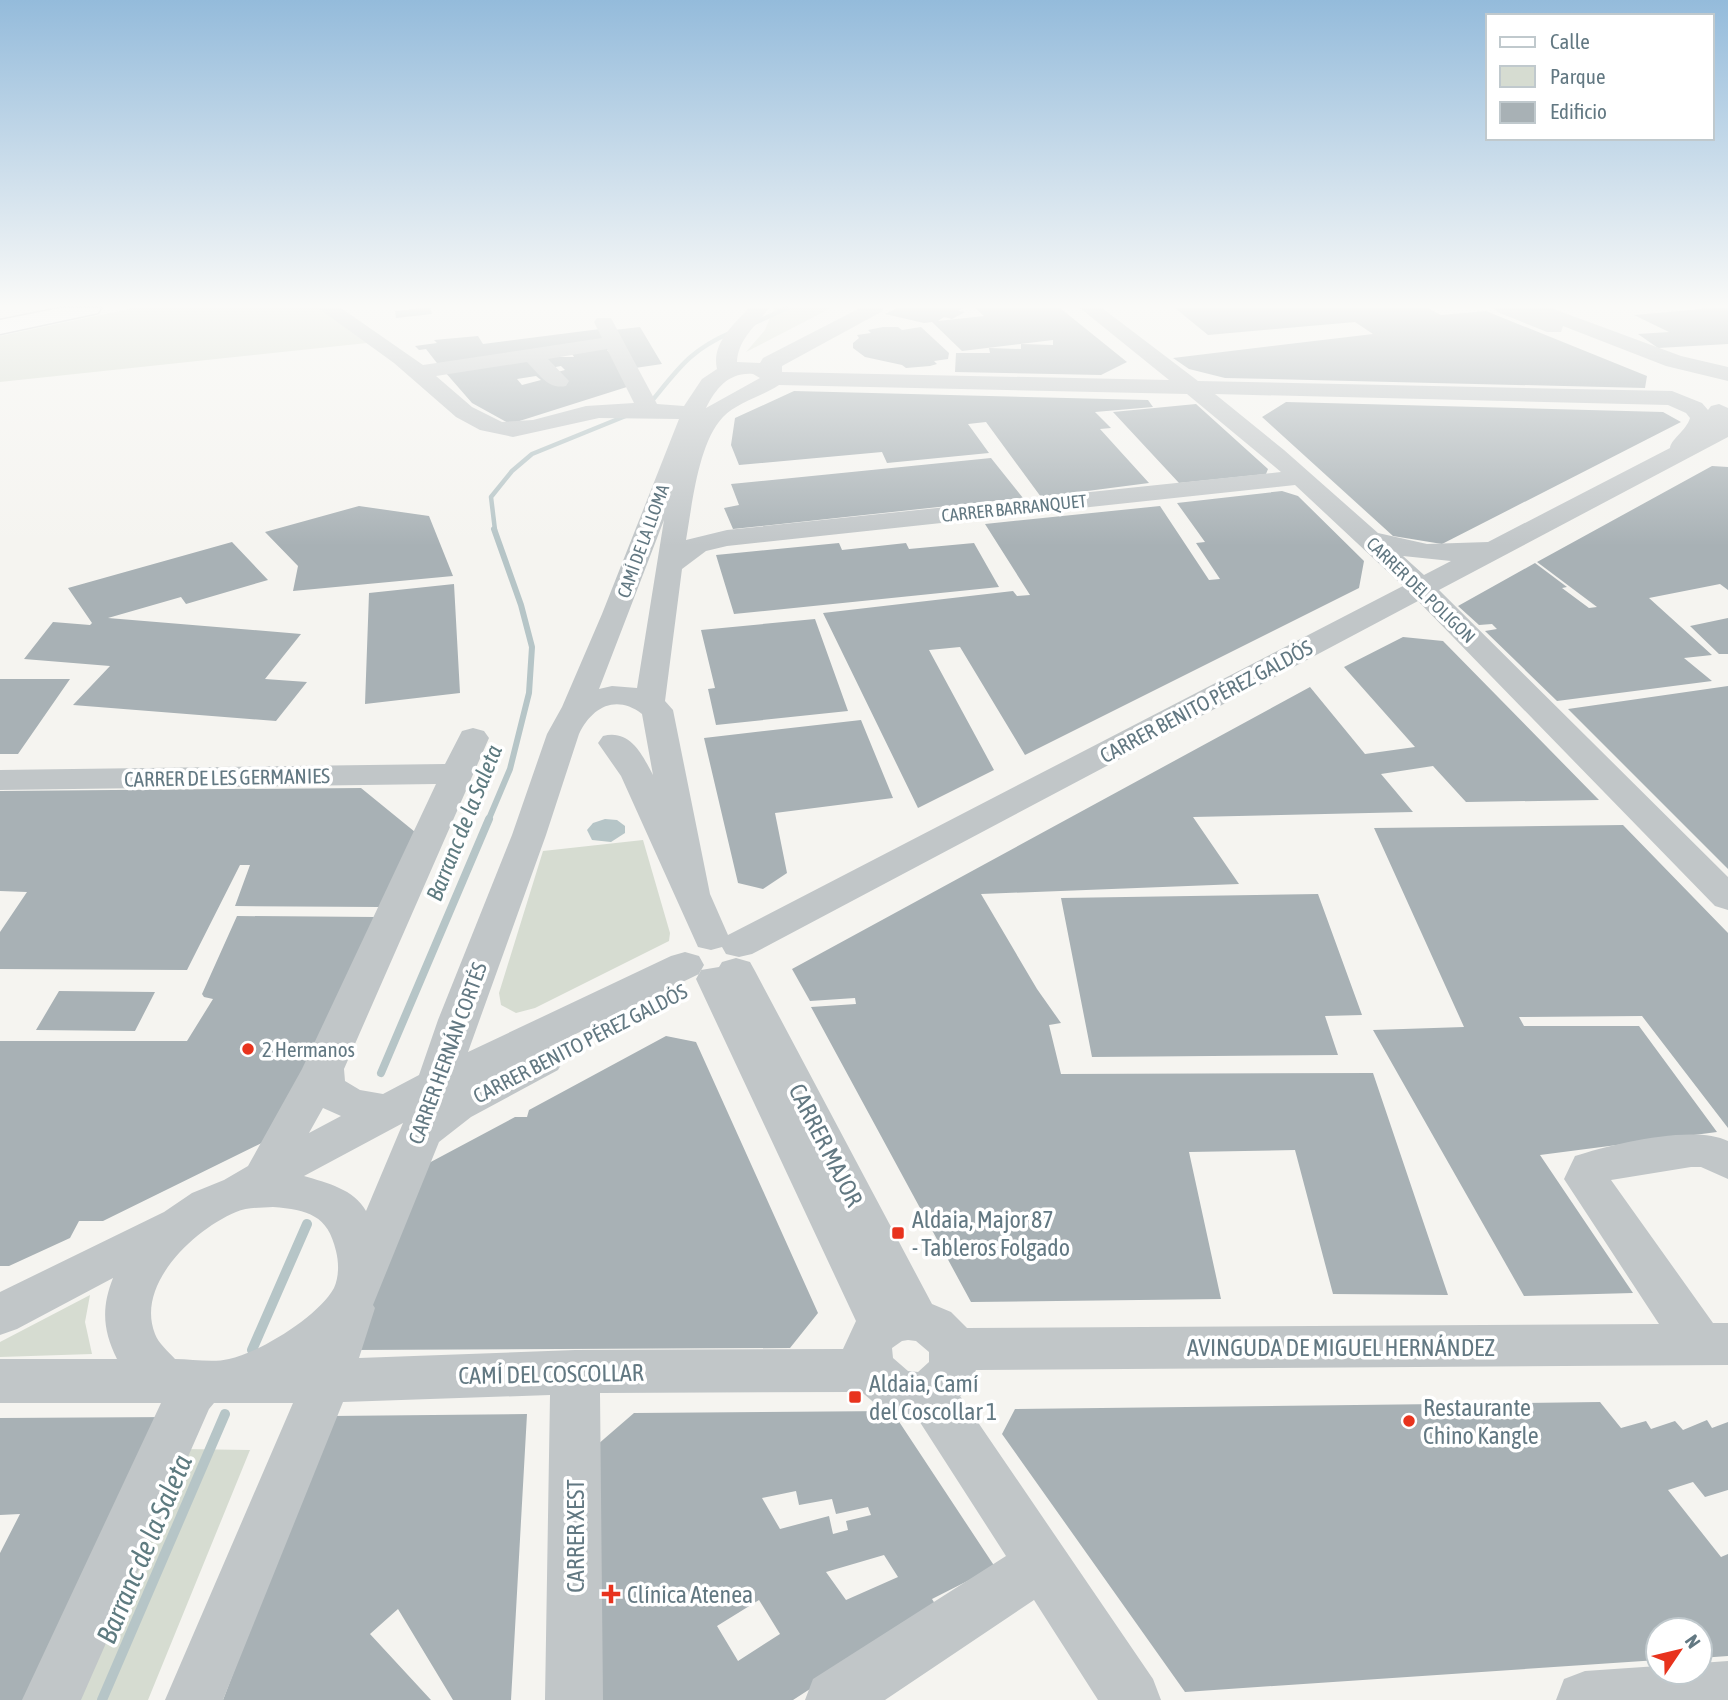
<svg xmlns="http://www.w3.org/2000/svg" width="1728" height="1700" viewBox="0 0 1728 1700" font-family="'Asap Condensed',sans-serif">
  <style>
    .green { fill: #d6dcd1 }
    .water { fill: #b6c5c7 }
    .lines { fill: none; stroke-linecap: round; stroke-linejoin: round }
    .stream-far3 { stroke: #b6c5c7; stroke-width: 4.5 }
    .stream-far2 { stroke: #b6c5c7; stroke-width: 6 }
    .stream-far1 { stroke: #b6c5c7; stroke-width: 8 }
    .stream { stroke: #b6c5c7; stroke-width: 10 }
    .building { fill: #a8b1b5; fill-rule: evenodd }
    .major-casing { stroke: #b4b9bc; stroke-width: 3 }
    .minor { fill: #c1c6c8; fill-rule: evenodd }
    .major { fill: #fff; fill-rule: evenodd }
    .poi-dot { fill: #e8331d; stroke: #fff; stroke-width: 2.5 }
    .labels { text-anchor: middle; dominant-baseline: central; stroke-width: 7; stroke-linejoin: round; paint-order: stroke }
    .far-street-label { font-size: 18px; fill: #627882; stroke: #fff }
    .street-label { font-size: 21px; fill: #627882; stroke: #fff }
    .poi-label { font-size: 21px; fill: #627882; stroke: #fff; text-anchor: start }
    .water-label { font-size: 23px; font-style: italic; fill: #5e7b80; stroke: #fff }
    .near-street-label { font-size: 24px; fill: #627882; stroke: #fff }
    .near-poi-label { font-size: 24px; fill: #627882; stroke: #fff; text-anchor: start }
    .near-water-label { font-size: 28px; font-style: italic; fill: #5e7b80; stroke: #fff }
  </style>
  <rect width="100%" height="100%" fill="#f5f4f0"/>
  <path class="green" d="M134 308H321L367 343 0 382V336Z
    M774 308H831L746 352 765 330Z
    M643 840 670 933 669 941 535 1008 516 1013 501 1005 499 993 543 851Z
    M90 1295 85 1322 92 1354 0 1357V1342Z
    M182 1449 250 1450 148 1700H68Z"/>
  <path class="water" d="M605 819 617 820 625 826V833L611 842 592 840 587 830 593 823Z"/>
  <g class="lines">
    <path class="stream-far3" d="M750 325 787 308
      M651 402C679 368 690 350 732 332
      M495 530 491 497 512 471 532 454 628 415"/>
    <path class="stream-far2" d="M488 821 510 769 529 693 532 647 521 605 494 529"/>
    <path class="stream-far1" d="M381 1073 489 819"/>
    <path class="stream" d="M252 1350 307 1224
      M102 1700 225 1414"/>
  </g>
  <path class="building" d="M425 308H430L432 314 396 318 395 311Z
    M897 308H963L958 311 965 312 952 319 944 317 938 321 984 316 975 308H1060L1127 362 1101 375 955 372 956 353H990L989 348 1021 349V344L1053 345V340L962 351 932 322 924 323 885 314Z
    M1175 308H1428L1441 315 1486 311 1647 376 1645 388 1225 378 1189 369 1173 358 1373 334 1355 322 1208 335Z
    M1713 308H1728V344L1658 348 1638 334 1669 332 1634 315Z
    M640 327 662 364 635 368 614 330Z
    M883 327H898L902 330 921 327 949 353 948 359 934 361 937 364 930 366 906 368 902 365 865 357 853 348V343L859 338 857 335 871 333 868 330Z
    M600 329 605 340 440 367 426 349 419 350 415 346 437 343 434 340 478 336 483 344Z
    M609 346 611 350H607L614 357 630 386 510 424 472 403 445 372 530 359 554 373 565 370 561 366 550 368 540 357H574L571 352ZM536 376 541 380 522 385 517 379Z
    M794 391 1148 400 1153 407 1095 412 1111 428 1100 429 1149 483 1041 497 986 422 968 424 989 453 887 463 882 452 739 465 731 445 735 418Z
    M1286 402 1663 412 1681 422 1442 544 1393 536 1262 417Z
    M1196 404 1268 469 1266 474 1179 483 1113 412Z
    M991 458 1023 498 733 529 724 508 739 505 731 484Z
    M1712 466 1728 467V590L1720 584 1649 598 1712 655 1684 658 1712 681 1557 701 1485 631 1497 629 1492 624 1479 625 1458 606 1535 563 1567 587 1562 588 1589 608 1597 607 1537 562Z
    M1282 491 1298 496 1364 561 1359 588 1025 755 960 647 929 650 994 770 918 808 823 613 1013 591 1017 596 1030 595 985 524 1160 506 1209 580 1220 579 1196 543 1205 542 1177 503Z
    M359 506 429 516 453 576 293 591 298 566 265 532Z
    M232 542 268 580 186 604 181 597 108 618 301 634 265 679 307 682 276 721 73 705 110 666 24 659 53 622 90 625 92 623 68 588Z
    M839 543 842 550 906 543 909 549 974 543 999 587 734 614 716 555Z
    M454 584 460 693 365 704 369 593Z
    M1728 618V654H1719L1690 626Z
    M815 619 848 711 716 725 708 689 715 688 701 630Z
    M1403 637 1443 641 1599 800 1466 802 1433 766 1381 774 1413 812 1193 817 1239 884 981 894 1037 989 1061 1023 1049 1025 1061 1074 1373 1073 1448 1295 1333 1294 1295 1150 1189 1152 1221 1299 971 1302 811 1007 856 1004 855 998 810 1001 792 969 1310 687 1365 754 1415 747 1344 667Z
    M0 679H70L18 754H0Z
    M1728 686V869L1568 709Z
    M861 720 893 798 775 813 787 873 763 889 738 883 704 738Z
    M361 788 415 832 380 907 235 906 250 865H240L187 970 0 969V932L27 892 0 891V791Z
    M1623 825 1728 933V1128L1642 1016 1519 1017 1524 1026H1639L1717 1132 1540 1155 1633 1293 1524 1296 1373 1030 1464 1027 1374 828Z
    M1318 894 1362 1015 1325 1016 1338 1055 1092 1057 1061 898Z
    M237 916 375 917 270 1139 103 1221H79L70 1238 9 1266H0V1041H187L213 999 204 997 202 994Z
    M59 991 155 992 135 1031 36 1030Z
    M666 1036 696 1042 818 1313 790 1348 352 1350 427 1164 515 1117H527L529 1110Z
    M1600 1402 1621 1428 1646 1421 1651 1429 1675 1421 1683 1430 1707 1420 1712 1428 1728 1422V1490L1705 1497 1693 1482 1668 1490 1721 1557 1728 1554V1656L1700 1658V1630H1658V1660L1185 1692 1002 1434 1015 1409Z
    M892 1411 995 1567 932 1599 937 1607 793 1700H595L597 1445 634 1413ZM796 1491 799 1505 832 1499 836 1514 868 1507 871 1515 846 1521 848 1530 833 1534 829 1516 780 1529 762 1498ZM884 1555 898 1577 846 1600 826 1572ZM759 1600 780 1634 738 1661 717 1626Z
    M527 1414 511 1700H453L398 1609 370 1634 431 1700H223L331 1416Z
    M175 1417 43 1700H0V1553L20 1514 0 1515V1418Z"/>
  <g class="lines">
    <defs>
      <path id="major" d="M60 308H101L98 313 0 334V320Z"/>
    </defs>
    <use href="#major" class="major-casing"/>
    <path class="minor" d="M318 308H341L423 365 602 338 594 322 597 318H611L657 404 684 406 702 379 717 369C711 344 734 324 749 308H769C756 326 738 339 737 362L760 363 763 358 860 308H884L881 312 782 366V372L1169 380 1080 308H1102L1198 381 1672 391 1702 403 1708 410 1711 406 1719 404 1728 408V437L1439 590 1728 877V910L1715 906 1418 601 752 954 739 957 726 954 722 947 711 950 698 947 621 776 598 743 603 736C630 729 642 754 653 775L642 714C616 694 592 707 579 734L546 835 468 1052 671 956 685 952 699 956 704 965 699 974 549 1047 558 1050 564 1060 558 1070 471 1117 439 1142 373 1305 375 1308 359 1358 575 1350 843 1349 856 1321 696 979 701 970 719 967 722 962 736 958 750 962 755 971 932 1304 951 1312 967 1328 1659 1324 1564 1179 1575 1156C1612 1144 1694 1124 1728 1141V1179L1701 1167H1691L1611 1180 1713 1323H1728V1365L976 1370 966 1391 960 1396 1153 1679 1161 1700H1098L1034 1600 885 1700H805L813 1679 1006 1556 916 1416 878 1406 858 1389 851 1392 600 1393 603 1700H545L550 1395 343 1402 223 1700H165L293 1403H214L209 1409 81 1700H22L161 1403H0V1359H117C103 1331 101 1308 113 1278L17 1329 0 1335V1292L164 1212 192 1193 224 1180 248 1166 302 1069 436 784 0 790V770L445 764 462 731 473 728 484 731 489 738 344 1069 345 1081 360 1090 383 1094 419 1075 438 1020 512 835 547 734 562 707 602 614 679 419 599 418 513 437 480 430 456 417 394 363ZM607 349 634 403 586 406 533 420 502 422 472 407 436 376 527 362C538 373 548 390 566 386L569 381 548 359ZM753 374 760 378 706 408C716 388 729 372 753 374ZM779 385 1187 394 1281 472 727 530 686 540C692 506 698 443 723 417 738 402 763 396 779 385ZM1215 394 1668 405 1686 413 1690 418C1686 431 1671 439 1670 448L1488 542 1427 544 1378 533 1284 450ZM1295 485 1403 586 728 935 710 894 673 710 665 701 682 569 706 551 727 546ZM664 520 637 688 612 686 599 689ZM1403 556 1451 561 1424 575ZM323 1108 341 1116 309 1133ZM403 1123 366 1211C354 1189 327 1183 304 1176ZM273 1207C308 1210 328 1215 336 1251 339 1263 339 1277 334 1288 319 1316 259 1353 229 1359 213 1363 192 1359 175 1359 169 1352 158 1343 155 1334 135 1284 195 1229 236 1212 247 1207 261 1208 273 1207ZM908 1340 916 1341 929 1352V1362L918 1372 908 1371 893 1358 892 1348 902 1341Z
      M1494 308H1551L1681 356 1728 367V381L1666 366 1563 326 1561 332H1547L1497 312Z
      M1728 1661V1700H1556L1564 1679 1585 1671 1658 1666V1672H1700V1663Z"/>
    <use href="#major" class="major"/>
  </g>
  <linearGradient id="sky" x2="0" y2="1"><stop stop-color="#94bbdb"/><stop offset="0.56" stop-color="#fafaf8"/><stop offset="1" stop-color="#fafaf8" stop-opacity="0"/></linearGradient>
  <rect width="1728" height="546" fill="url(#sky)"/>
  <g class="poi-dot">
    <circle cx="248" cy="1049" r="7"/>
    <rect x="891" y="1226" width="14" height="14" rx="3.5"/>
    <rect x="848" y="1390" width="14" height="14" rx="3.5"/>
    <circle cx="1409" cy="1421" r="7"/>
    <path d="M607.5 1583.5h7v7h7v7h-7v7h-7v-7h-7v-7h7z"/>
  </g>
  <g class="labels">
    <g class="far-street-label">
      <text transform="translate(1014 508) rotate(-6)">CARRER BARRANQUET</text>
      <text transform="translate(643 541) rotate(-70)">CAMÍ DE LA LLOMA</text>
      <text transform="translate(1421 590) rotate(44)">CARRER DEL POLIGON</text>
    </g>
    <g class="street-label">
      <text transform="translate(1206 701) rotate(-28)">CARRER BENITO PÉREZ GALDÓS</text>
      <text transform="translate(227 777) rotate(-1)">CARRER DE LES GERMANIES</text>
      <text transform="translate(580 1043) rotate(-27)">CARRER BENITO PÉREZ GALDÓS</text>
      <text transform="translate(447 1053) rotate(-70)">CARRER HERNÁN CORTÉS</text>
    </g>
    <g class="poi-label">
      <text x="262" y="1049">2 Hermanos</text>
    </g>
    <g class="water-label">
      <text transform="translate(464 823) rotate(-68)">Barranc de la Saleta</text>
    </g>
    <g class="near-street-label">
      <text transform="translate(826 1145) rotate(63)">CARRER MAJOR</text>
      <text x="1341" y="1347">AVINGUDA DE MIGUEL HERNÁNDEZ</text>
      <text transform="translate(551 1374) rotate(-1)">CAMÍ DEL COSCOLLAR</text>
      <text transform="translate(575 1536) rotate(-90)">CARRER XEST</text>
    </g>
    <g class="near-poi-label">
      <text x="912" y="1219">Aldaia, Major 87<tspan x="912" dy="28">- Tableros Folgado</tspan></text>
      <text x="869" y="1383">Aldaia, Camí<tspan x="869" dy="28">del Coscollar 1</tspan></text>
      <text x="1423" y="1407">Restaurante<tspan x="1423" dy="28">Chino Kangle</tspan></text>
      <text x="627" y="1594">Clínica Atenea</text>
    </g>
    <g class="near-water-label">
      <text transform="translate(144 1549) rotate(-67)">Barranc de la Saleta</text>
    </g>
  </g>
  <rect x="1486" y="14" width="228" height="126" fill="#ffffff" stroke="#c0c9cd" stroke-width="2"/>
  <rect x="1500" y="37" width="35" height="10" fill="#ffffff" stroke="#c0c9cd" stroke-width="2"/>
  <text x="1550" y="49" font-size="21" fill="#627882">Calle</text>
  <rect x="1500" y="66" width="35" height="21" fill="#d6dcd1" stroke="#c0c9cd" stroke-width="2"/>
  <text x="1550" y="84" font-size="21" fill="#627882">Parque</text>
  <rect x="1500" y="102" width="35" height="21" fill="#a8b1b5" stroke="#c0c9cd" stroke-width="2"/>
  <text x="1550" y="119" font-size="21" fill="#627882">Edificio</text>
  <g transform="translate(1679 1651) rotate(55)"><circle r="33" fill="#ffffff" stroke="#c0c9cd" stroke-width="2"/>
  <path d="M0-5L12 26L0 18L-12 26Z" fill="#e8331d"/>
  <text y="-10" font-size="19" font-weight="bold" text-anchor="middle" fill="#627882">N</text>
  </g>
</svg>
